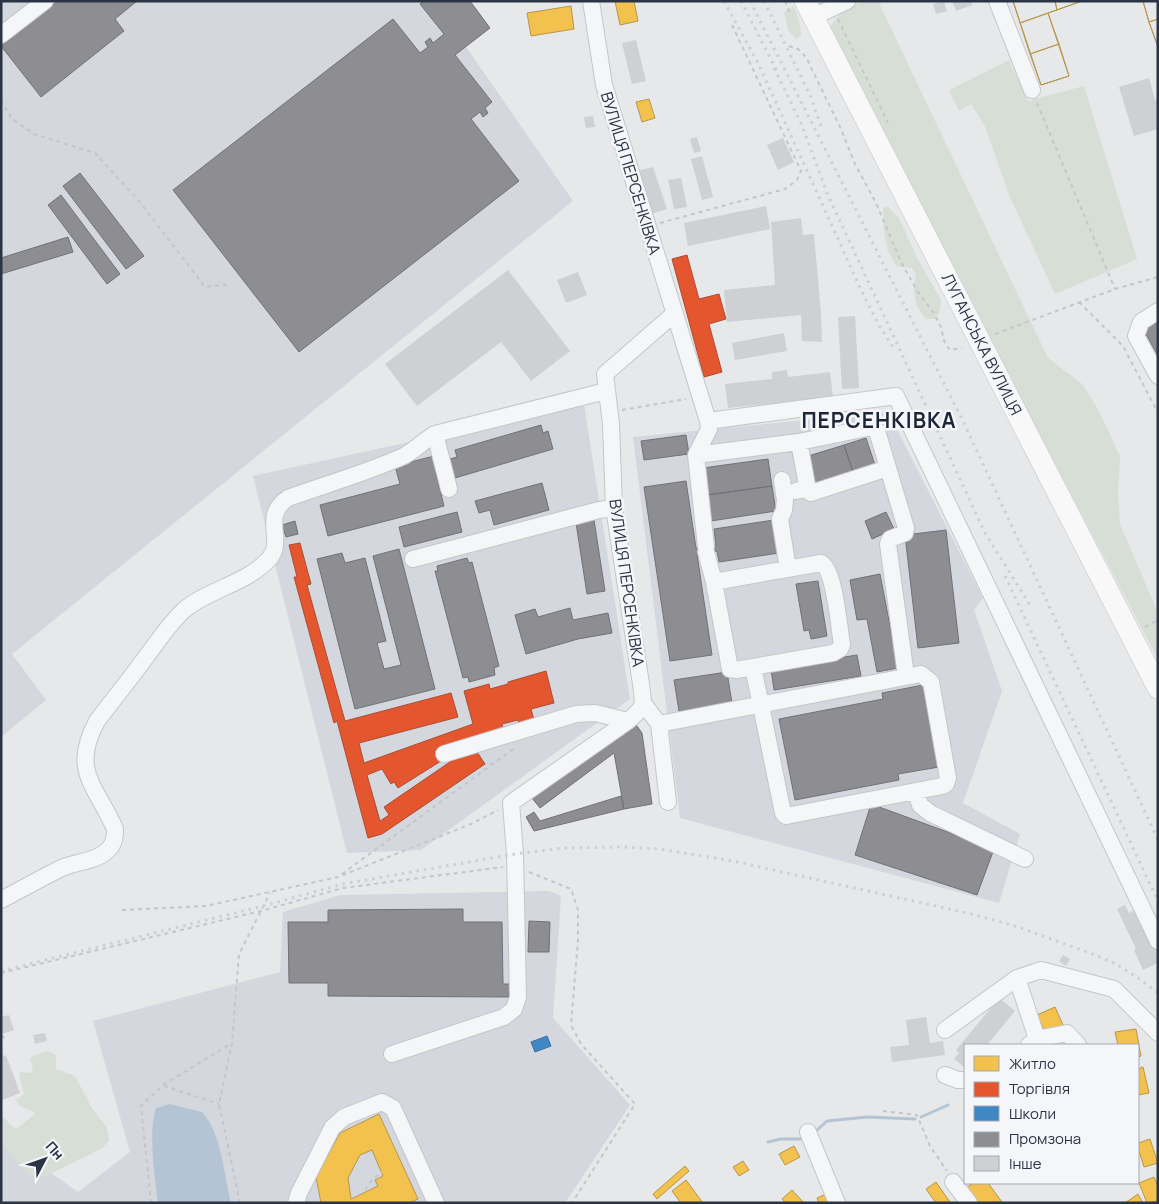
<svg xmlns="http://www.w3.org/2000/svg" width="1159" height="1204" viewBox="0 0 1159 1204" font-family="Manrope,sans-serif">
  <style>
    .built { fill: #d4d7dd }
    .green { fill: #d6ded6 }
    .water { fill: #b4c4d5 }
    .homes { fill: #f2c14e; stroke: #b6974b; fill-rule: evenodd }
    .shops { fill: #e4572e; stroke: #ac4c35 }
    .schools { fill: #3f88c5; stroke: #396f9f }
    .industry { fill: #8d8d92; stroke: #70727b }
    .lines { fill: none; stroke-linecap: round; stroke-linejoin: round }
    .stream { stroke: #b4c4d5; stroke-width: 3 }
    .building { fill: #ced0d3 }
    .minor-casing { stroke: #c4c6c8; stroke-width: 18 }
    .major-casing { stroke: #c2c5c8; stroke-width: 22 }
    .path { stroke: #c5c6ca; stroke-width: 2; stroke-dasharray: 4 4; stroke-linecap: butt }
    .minor { stroke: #f5f6f7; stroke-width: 16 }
    .major { stroke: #f8f8f8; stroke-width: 21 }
    .rail { stroke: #cecfd2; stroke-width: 3; stroke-dasharray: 2.5 5; stroke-linecap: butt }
    .labels { text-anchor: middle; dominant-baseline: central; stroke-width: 5; stroke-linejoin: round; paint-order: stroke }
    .street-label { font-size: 16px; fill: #2b3445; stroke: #f4f6f9 }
    .district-label { font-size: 21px; font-weight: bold; letter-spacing: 1px; fill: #1d2536; stroke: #f4f6f9 }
  </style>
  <rect width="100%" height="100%" fill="#e6e8ea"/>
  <path class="built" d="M1 1H434L573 201 12 654 46 700 1 737Z
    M584 404 630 699 421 850 347 853 253 476Z
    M888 412 983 598 974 610 1002 691 963 803 1020 834 999 903 680 818 633 437Z
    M549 891 561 896 553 1018 630 1105 565 1203H1V1135L30 1158 78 1192 130 1152 93 1021 280 972 283 912 340 895Z"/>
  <path class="green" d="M863 1H878L1048 358 1082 384 1098 409 1120 456 1118 494 1120 524 1158 613V659L828 33C834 15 846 8 863 1Z
    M793 6C798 16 801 25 801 36L796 39 788 30 784 12Z
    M1009 60 1028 101 1084 86 1137 259 1055 294 1009 195 985 126 971 104 959 111 949 90Z
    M887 206 899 218 918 260 941 300 939 313 934 319H926C914 306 912 292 916 275L912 268 896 266C885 249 883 229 883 208Z
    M46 1051 51 1052 56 1056V1069L72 1075 76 1078 92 1108 107 1128 109 1141 101 1149 44 1177C26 1180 15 1159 5 1147L1 1144V1115L12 1126 17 1129 35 1114 33 1111C25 1108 20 1108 16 1100L24 1094 19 1075 20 1072 29 1073 33 1071 30 1058Z"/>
  <path class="water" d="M170 1104 202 1112C222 1133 224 1176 231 1203H158C155 1177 148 1132 156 1108Z"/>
  <path class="homes" d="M615 1H634L638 21 620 25Z
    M1013 1H1055L1057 10 1020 23Z
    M1013 1H1082L1048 13 1069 76 1041 85Z
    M1055 1H1082L1057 10Z
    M1143 1H1158V19L1149 22Z
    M1143 1H1158V47L1149 22Z
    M571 6 574 29 531 36 527 13Z
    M1048 13 1059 44 1030 54 1020 23Z
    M1158 19V47L1149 22Z
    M1059 44 1069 76 1041 85 1030 54Z
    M649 99 655 118 642 122 636 102Z
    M1055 1007 1063 1025 1045 1033 1037 1015Z
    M1136 1029 1141 1056 1138 1057V1045H1118L1115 1032Z
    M1143 1067 1149 1093 1138 1095V1069Z
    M379 1114 418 1199 409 1203H321L316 1177 340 1133ZM372 1150 383 1176 375 1180 378 1186 351 1199 348 1178 360 1155Z
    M1150 1139 1158 1163 1144 1167 1138 1148V1143Z
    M794 1146 800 1157 785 1165 779 1154Z
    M743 1161 749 1170 739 1176 733 1167Z
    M685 1166 689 1171 657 1199 653 1194Z
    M1154 1177 1158 1186V1201L1147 1203 1139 1183Z
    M686 1180 703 1203H681L672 1191Z
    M936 1182 950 1202 949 1203H936L926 1189Z
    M973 1183H988L1002 1202 977 1203 966 1188Z
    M792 1190 804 1203H786L782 1199Z
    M828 1193 832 1203H819L817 1198Z
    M1138 1194 1143 1203H1125Z"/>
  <path class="shops" d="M687 255 699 299 719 294 726 319 709 324 722 372 704 377 672 259Z
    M300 543 311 584 307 585 345 721 451 693 458 717 359 743 364 763 473 724 464 691 489 684 490 689 508 684V682L546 671 554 703 531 709 534 720 519 724 518 720 502 724 503 729 434 751 441 761 398 788 394 782 391 784 382 769 367 775 380 821 389 815 384 807 466 751 475 749 485 764 382 834 368 838 337 721 334 723 294 577H297L289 545Z"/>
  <path class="schools" d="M547 1036 551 1046 535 1052 531 1042Z"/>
  <path class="industry" d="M58 1H137L115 19 124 31 41 97 1 46Z
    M424 1H470L490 28 455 55 492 102 485 108 488 113 483 117 480 112 471 119 519 181 299 352 173 190 393 19 420 53 428 47 425 42 430 38 433 43 444 34 420 4Z
    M80 173 144 256 126 269 63 186Z
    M61 195 120 274 107 284 48 205Z
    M68 237 73 252 1 274V258Z
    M1158 322V356L1143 329Z
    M541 425 543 433 548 431 553 449 455 478 450 459 457 457 455 450Z
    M686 435 689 454 644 460 641 441Z
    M866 438 876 468 854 475 844 445Z
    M844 445 854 475 814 488 805 457Z
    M434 456 438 469 435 470 444 506 328 536 320 505 400 484 395 466Z
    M768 459 772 486 707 495 703 468Z
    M686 481 696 548 716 545 714 529 774 520 779 553 719 562 717 551 697 554 712 655 670 661 644 487Z
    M542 483 549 510 494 525 490 510 479 513 475 501Z
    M772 486 776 511 711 521 707 495Z
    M457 512 462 532 404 547 399 527Z
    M886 512 894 529 872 539 865 521Z
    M594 520 605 591 587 594 576 523Z
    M295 521 298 534 286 537 282 525Z
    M946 530 959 643 918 648 905 535Z
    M399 549 435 689 355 709 317 559 342 553 345 563 365 558 386 641 377 643 384 669 401 665 373 556Z
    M467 558 469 563 472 562 499 666 494 668 495 675 469 682 468 677 463 678 435 571H438L437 566Z
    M880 574 898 668 877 672 867 619 857 620 850 580Z
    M818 581 827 636 811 639 809 630 804 631 796 584Z
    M570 608 573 620 608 613 612 633 578 639 526 654 515 615 535 609 538 617Z
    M857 655 861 676 774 690 771 669Z
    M727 672 732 703 679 711 674 680Z
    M923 685 939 767 898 774 899 780 795 800 779 719 883 699 882 693Z
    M634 722 642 733 652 804 624 809 614 753 540 808 532 798Z
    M621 796 624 809 534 831 526 817 534 812 540 821Z
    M871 804 994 849 977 895 855 855Z
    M463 909V922H502L503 984H510L509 997 328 996V983H289L288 922H328V910Z
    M529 921 550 922 549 952H528Z"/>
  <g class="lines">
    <path class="stream" d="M921 1117 948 1105
      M814 1133 827 1121 867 1117 915 1119
      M768 1142 781 1139H800"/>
  </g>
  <path class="building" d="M944 1 947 11 936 14 933 4Z
    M952 1H971L972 5 956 11Z
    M636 40 646 81 632 84 622 43Z
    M1149 78 1155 100 1158 99V129L1134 136 1119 87Z
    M593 116 595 127 586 128 584 117Z
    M697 137 701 151 694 153 690 139Z
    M783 138 794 162 778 170 767 145Z
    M702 156 713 197 702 200 691 159Z
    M653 167 667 209 651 214 637 171Z
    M681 178 687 207 674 209 668 180Z
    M766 206 770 229 688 246 684 223Z
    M801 218 803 235 814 234 821 313 822 342 802 341 801 315 727 322 724 290 775 285 771 222Z
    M508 270 570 351 531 381 501 342 417 406 385 364Z
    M578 272 587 295 566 303 557 280Z
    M855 316 859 388 842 389 838 317Z
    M784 333 787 351 735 360 732 343Z
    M787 370 788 377 830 372 833 397 728 408 725 384 772 379V372Z
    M1125 905 1129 913 1135 910 1158 951V963L1143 970 1134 950 1136 949 1117 909Z
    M1063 955 1070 959 1066 966 1059 961Z
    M999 998 1015 1011 987 1045H965V1068L954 1059 959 1053 956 1050Z
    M9 1015 14 1030 2 1034 1 1017Z
    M926 1017 930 1043 943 1041 945 1055 892 1062 890 1047 909 1045 906 1020Z
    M45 1033 47 1041 35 1044 33 1035Z
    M6 1055 20 1093 2 1100 1 1057Z"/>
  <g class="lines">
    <defs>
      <path id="minor" d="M591 1 604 85 708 421 709 429 696 455 706 547
        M997 1 1032 90
        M813 17 847 1
        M1 35 45 1
        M1158 311 1141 322 1136 336 1158 376
        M708 421 896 396 1158 941
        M696 455 799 442 867 428H873L877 431 906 528 905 533 890 539 888 544 906 676
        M782 480 785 500 784 510 780 519 788 569
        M449 489 435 434 606 391
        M805 489 811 493 888 468
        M796 491 805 489 807 485 799 442
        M706 552 714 582 730 669 736 670 753 667
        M413 559 599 510 614 508
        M643 703 659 724 921 674 931 682 948 778 946 784 942 786 786 816 783 813 753 667 833 653 840 649 842 645C839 628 835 570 821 563L714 582
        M659 724 668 802
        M444 754 576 714 595 713 628 721
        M916 791 920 805 930 813 1025 859
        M1 900C22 889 43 877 64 867 79 861 95 862 108 850 114 844 115 838 115 829 96 785 70 771 97 721 113 700 130 679 146 657 158 641 169 624 184 610 209 589 246 584 269 559 286 540 260 517 288 498 327 484 366 473 404 456 417 449 424 440 435 434
        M1017 978 1037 1039 1029 1045
        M945 1030 1017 978 1041 970 1114 989 1158 1033
        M1037 1039 1067 1033 1078 1045
        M392 1054 504 1017 514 1009 518 997 515 854 511 803 628 721C645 706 644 707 641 684L614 508 611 424 605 374 675 313
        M945 1075 958 1080H965
        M808 1132 837 1203
        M953 1182 969 1203
        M296 1203 299 1193 332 1128 344 1117 382 1102 393 1108 436 1203"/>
      <path id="major" d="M805 1 1158 688"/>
    </defs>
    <use href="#minor" class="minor-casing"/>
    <use href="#major" class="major-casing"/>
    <path class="path" d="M785 1 789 11 790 9
      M838 19 888 123
      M789 46 798 49 806 57 840 127 855 164 876 203 902 264 918 292 933 312 941 327 944 341 950 350 962 348
      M1 100 12 119 34 134 95 153 139 201 205 287 231 284
      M1037 103 1115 289
      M660 223 785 189 797 180 801 171 732 25
      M1079 302 1123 346 1158 413
      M995 334 1115 289 1158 277
      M622 410 686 399
      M1145 627 1158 620
      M529 872 571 889 578 910V940L571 1025 581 1044 635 1104 572 1203
      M342 874 516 747
      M122 910 206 906 338 877 471 824 498 810
      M1 973 261 911 343 888 503 867
      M1 1036 8 1039
      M164 1086 219 1104
      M883 1111 917 1115 930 1146 947 1171
      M365 1190 372 1180 382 1172
      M151 1203 141 1106 163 1085 232 1043
      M240 1203 219 1104 232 1043 239 954 270 893"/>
    <use href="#minor" class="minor"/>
    <use href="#major" class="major"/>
    <path class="rail" d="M724 1 759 65 862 292 880 327 893 347
      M741 1 778 73
      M750 1 962 419 1158 840
      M764 1 811 97 822 129
      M774 68 801 123 827 193 985 533 1030 605
      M1005 576 1158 901
      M1 971 263 906 343 884 515 854 563 848 624 847 660 849 733 861 976 915 1018 927 1090 953 1116 964 1138 978 1158 993"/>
  </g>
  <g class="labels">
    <g class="street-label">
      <text transform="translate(631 173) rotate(73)">ВУЛИЦЯ ПЕРСЕНКІВКА</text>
      <text transform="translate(982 344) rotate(63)">ЛУГАНСЬКА ВУЛИЦЯ</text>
      <text transform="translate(627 583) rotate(82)">ВУЛИЦЯ ПЕРСЕНКІВКА</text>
    </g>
    <g class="district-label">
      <text x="879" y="420">ПЕРСЕНКІВКА</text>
    </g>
  </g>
  <rect width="1159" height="1204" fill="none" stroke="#2b3445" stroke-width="5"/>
  <rect x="964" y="1044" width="175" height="140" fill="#f4f6f9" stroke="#a4a8b1"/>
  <rect x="974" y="1056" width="25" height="15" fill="#f2c14e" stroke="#a4a8b1"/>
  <text x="1009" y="1069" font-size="15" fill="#2b3445">Житло</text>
  <rect x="974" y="1082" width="25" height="15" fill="#e4572e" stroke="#a4a8b1"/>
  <text x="1009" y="1094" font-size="15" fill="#2b3445">Торгівля</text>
  <rect x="974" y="1106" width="25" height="15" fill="#3f88c5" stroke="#a4a8b1"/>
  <text x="1009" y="1119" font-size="15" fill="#2b3445">Школи</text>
  <rect x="974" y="1132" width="25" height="15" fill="#8d8d92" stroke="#a4a8b1"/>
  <text x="1009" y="1144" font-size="15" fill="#2b3445">Промзона</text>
  <rect x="974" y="1156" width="25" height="15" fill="#ced0d3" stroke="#a4a8b1"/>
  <text x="1009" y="1169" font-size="15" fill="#2b3445">Інше</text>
  <g transform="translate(45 1159) rotate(49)" stroke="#f4f6f9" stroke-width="4" paint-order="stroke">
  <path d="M0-4L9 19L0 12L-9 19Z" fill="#2b3445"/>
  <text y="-8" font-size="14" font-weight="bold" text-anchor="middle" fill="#2b3445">Пн</text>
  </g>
</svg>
